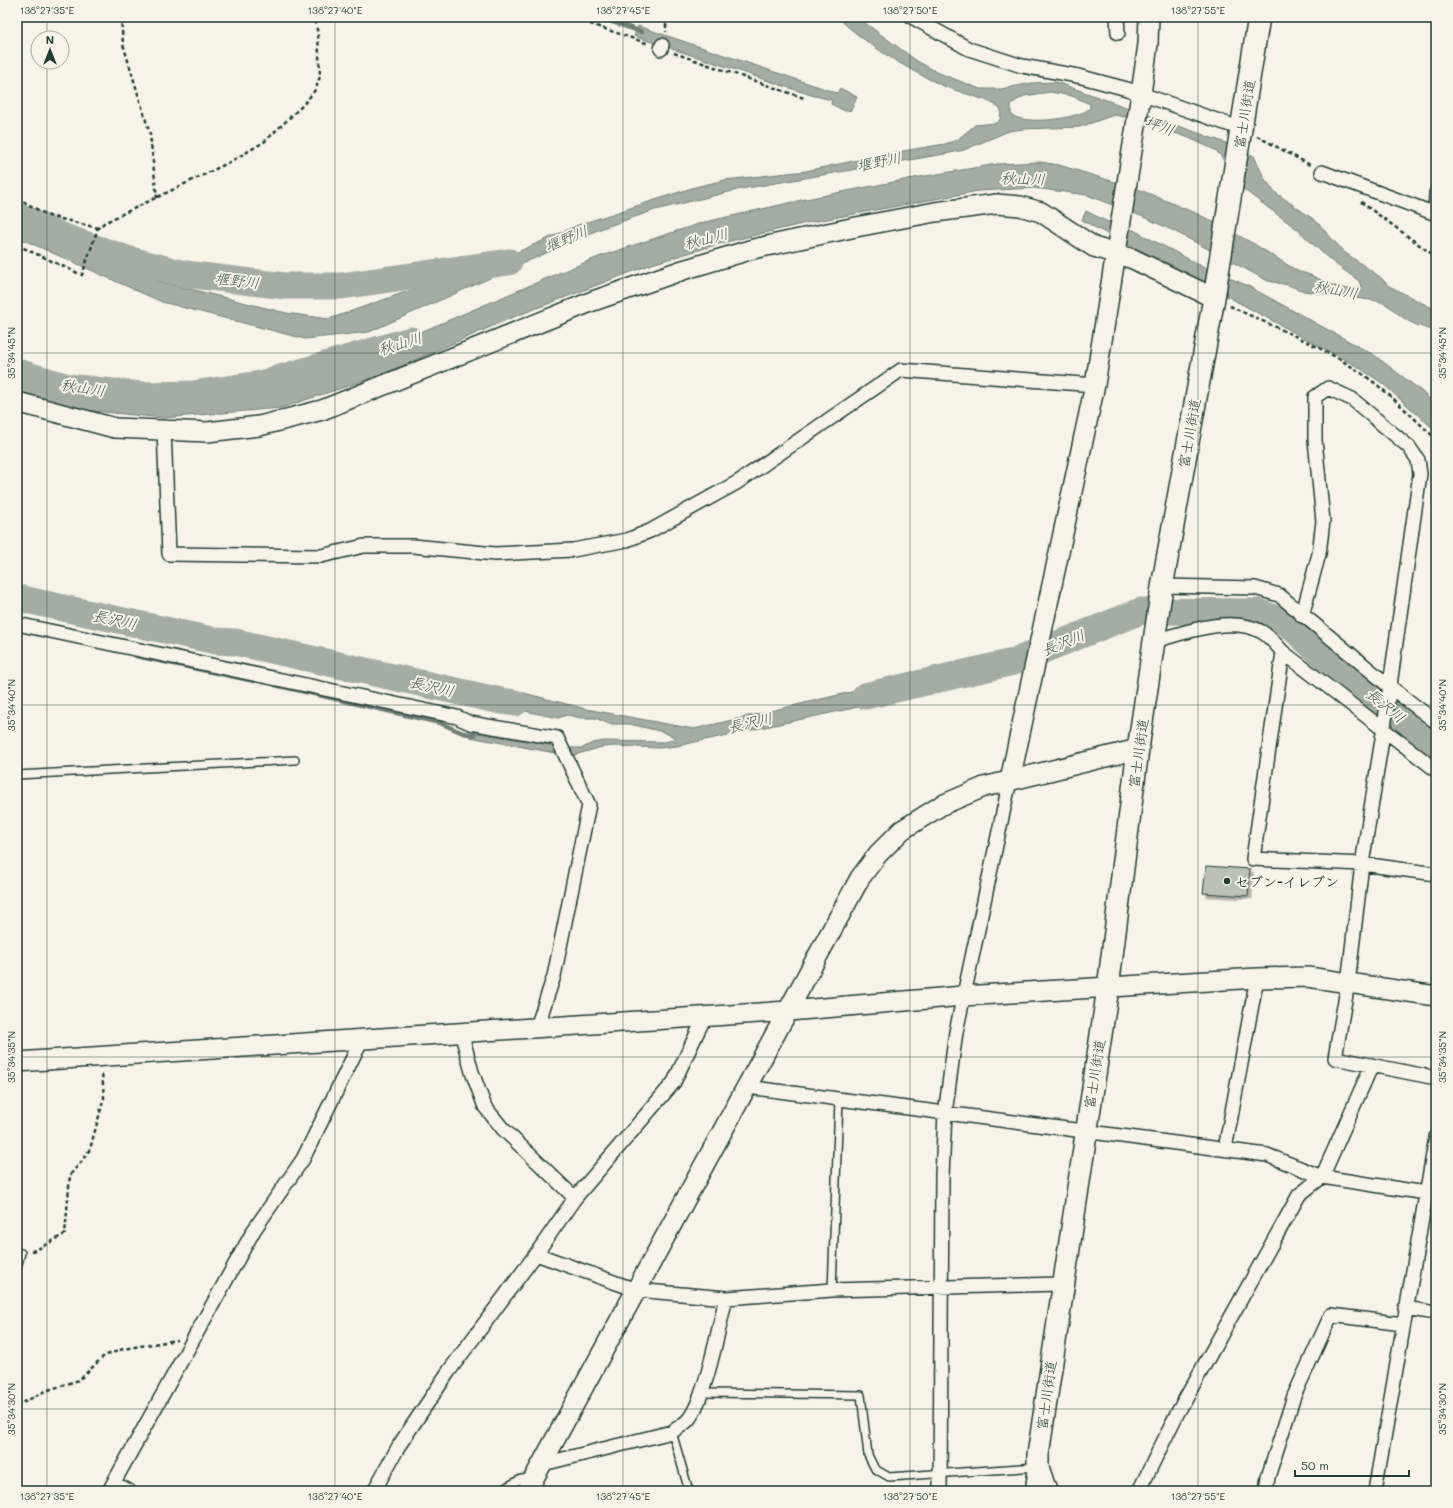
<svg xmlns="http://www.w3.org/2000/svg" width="1453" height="1508" viewBox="0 0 1453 1508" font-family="Mali,'Klee One',sans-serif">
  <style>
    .water { fill: #a4ada3; stroke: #6f8077; fill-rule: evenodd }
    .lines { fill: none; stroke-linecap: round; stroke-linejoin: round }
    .stream { stroke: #6f8077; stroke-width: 4.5 }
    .river { stroke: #a4ada3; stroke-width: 27 }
    .building { fill: #bbc1b6; stroke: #1f3d34; filter: url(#shadow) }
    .lane-casing { stroke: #1f3d34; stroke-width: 10 }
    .street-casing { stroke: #1f3d34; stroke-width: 16 }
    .secondary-casing { stroke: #1f3d34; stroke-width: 22 }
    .primary-casing { stroke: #1f3d34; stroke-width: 24 }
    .path { stroke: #1f3d34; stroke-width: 2.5; stroke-dasharray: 4 3; stroke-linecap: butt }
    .lane { stroke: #f7f3e8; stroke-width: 7 }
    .street { stroke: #f7f3e8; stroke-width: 13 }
    .secondary { stroke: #f7f3e8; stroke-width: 19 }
    .primary { stroke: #f7f3e8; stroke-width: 21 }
    .ticks { fill: none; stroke: #1f3d34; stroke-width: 1; stroke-opacity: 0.45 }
    .poi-dot { fill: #1f3d34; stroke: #f7f3e8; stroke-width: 1.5 }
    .labels { text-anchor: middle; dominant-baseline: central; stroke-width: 4; stroke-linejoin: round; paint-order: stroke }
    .street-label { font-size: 14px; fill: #1f3d34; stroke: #f7f3e8 }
    .poi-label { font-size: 14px; font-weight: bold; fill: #1f3d34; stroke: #f7f3e8; text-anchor: start }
    .water-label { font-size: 15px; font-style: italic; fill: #405950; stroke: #f7f3e8 }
    .neatline { fill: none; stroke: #1f3d34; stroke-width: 1.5 }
    .ticks-label { font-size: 10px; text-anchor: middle; fill: #1f3d34 }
  </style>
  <defs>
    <filter id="shadow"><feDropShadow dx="3.5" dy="3.5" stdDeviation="0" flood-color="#0004"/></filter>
  </defs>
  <rect width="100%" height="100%" fill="#f7f3e8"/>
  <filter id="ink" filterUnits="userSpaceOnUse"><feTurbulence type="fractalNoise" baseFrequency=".025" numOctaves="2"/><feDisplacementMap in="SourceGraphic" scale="8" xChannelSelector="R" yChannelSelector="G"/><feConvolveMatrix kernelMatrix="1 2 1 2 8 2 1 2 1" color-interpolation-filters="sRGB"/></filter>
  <g filter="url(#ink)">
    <path class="water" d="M837 17H857L917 61 939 73 980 89H1001L1032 83 1056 82 1226 143 1254 156 1264 178 1276 193 1316 221 1344 252 1380 277 1389 286 1436 310V331C1425 328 1413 325 1404 318 1393 311 1391 305 1378 301L1304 291 1288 285 1268 281 1174 231 1146 218 1087 195 1034 188 978 191 806 223 722 243 652 264 511 318 381 375 281 408 163 418 75 409 17 396V379L78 393 163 403 291 385 435 326 559 273 601 256 701 223 806 199 914 178 997 164 1040 162 1059 165 1138 189 1200 215 1254 244 1299 272C1318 274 1341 297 1361 286L1359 281 1330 260 1297 229 1243 189 1230 172 1221 156 1215 150 1189 138 1131 118 1114 115 1080 127 1023 129 1009 131 964 150 950 153 741 189 655 210 600 229 369 332 305 339 162 302 17 237V219L100 258 162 282 286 313 329 319 513 254 578 225 695 187 725 180 806 171 891 153 945 144 957 140 975 125 996 123 1000 120 1001 110 999 107C981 96 958 93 939 84 903 67 866 44 837 17ZM1050 92 1072 96 1090 104V108C1080 119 1021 126 1011 114V104L1024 96Z
      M638 26 837 93 840 88 857 97 851 110 845 111 831 104 832 100 811 95 634 36Z
      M1086 211 1108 222 1112 219 1200 265 1248 286 1374 355 1420 390 1436 405V431L1382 383 1358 367 1221 293C1177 264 1127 247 1082 220Z
      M898 681 905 697 677 746 659 748 615 746 602 747 571 756 470 737 471 732 569 748H583L592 743 605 741 664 742 673 740 674 737 663 732 630 724H609L595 718H581L567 715 558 718 478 701 480 692 510 695 516 691 586 709 694 729Z"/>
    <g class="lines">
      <path class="stream" d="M598 17 642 32
        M136 656 254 681
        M275 685 440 723 463 733 475 735"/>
      <path class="river" d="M17 215 61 236 127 259 185 274 285 286H341L509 262
        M17 372 68 387 141 395 193 394 260 384 411 340
        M17 598 216 641 235 642 501 701 515 703
        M865 696 1013 662 1141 611 1258 612 1287 623 1321 654 1436 745"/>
    </g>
    <path class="building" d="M1206 866 1250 869 1248 896 1203 893Z"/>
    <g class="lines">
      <defs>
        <path id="lane" d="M17 775 295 760
          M17 1268 21 1253
          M832 1290 839 1100
          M702 1393 861 1395 868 1455 875 1469 889 1477 1037 1467
          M672 1432 689 1491
          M499 1491 521 1479 532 1478
          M1029 1491 1032 1470"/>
        <path id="street" d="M912 17 969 49 1022 66 1078 76 1127 89 1242 129
          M1117 17 1118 33
          M661 49 662 45
          M1322 172 1436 214
          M1435 213 1436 193
          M164 430 169 554 321 556 364 546H413L495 554 573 550 627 540 650 531 738 482 901 370 1095 385
          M1163 586 1255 588 1279 595 1389 686 1436 722
          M1302 616 1319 554 1323 521 1315 440V397L1328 388 1352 399 1409 447 1418 460 1420 474 1384 727 1362 864 1348 983 1335 1058 1436 1078
          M17 624 457 717 470 723 557 738 589 805 554 976 537 1027
          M1155 641C1186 632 1229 616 1260 631 1269 635 1277 646 1283 652L1436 770
          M1283 652 1253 859 1362 864 1436 874
          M461 1032 472 1072 485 1107 503 1129 575 1198
          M747 1087 1267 1155 1322 1177 1426 1193
          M1225 1149 1257 978
          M536 1254 636 1290 726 1298 832 1290 1062 1284
          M1405 1308 1436 1313
          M543 1464 672 1432C677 1428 683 1425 687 1421 705 1403 719 1325 726 1298
          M114 1483 129 1491
          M109 1491 254 1230 303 1159 362 1039
          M374 1491 400 1444 449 1371 536 1254 575 1198 674 1082 705 1016
          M940 1491 942 1175 945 1114 956 1032 1010 780
          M1139 1491 1178 1412 1299 1195 1322 1177 1372 1065
          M1266 1491 1268 1477 1294 1396 1331 1315 1403 1324
          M1375 1491 1436 1137"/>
        <path id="secondary" d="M17 402 115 428 207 432 259 426 322 410 593 301 683 270 753 249 856 227 935 212 997 204 1020 206 1041 212 1094 247 1133 259 1214 298
          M1010 780 1095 385 1141 94 1148 44 1149 17
          M17 1062 789 1011 963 996 1257 978 1308 977 1436 996
          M527 1491 860 878 878 854 902 830 942 805 984 787 1138 749"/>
        <path id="primary" d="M1046 1491 1038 1467V1455L1108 988 1138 749 1162 587 1214 298 1259 17"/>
      </defs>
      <use href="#lane" class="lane-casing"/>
      <use href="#street" class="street-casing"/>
      <use href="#secondary" class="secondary-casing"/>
      <use href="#primary" class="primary-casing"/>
      <path class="path" d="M121 17 123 44 150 134 157 198
        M570 17 649 44
        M666 17V32
        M674 53 804 98
        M1257 136 1310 165
        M17 198 49 216 98 228
        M1361 202 1436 257
        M17 245 82 275 98 228 104 223 228 163 264 142 303 105 316 89 320 76 318 34 314 17
        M1230 306C1272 326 1320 345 1358 371 1387 390 1411 416 1436 439
        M31 1251 36 1250 65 1234 70 1175 82 1161 90 1149 104 1098 102 1072
        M17 1406 45 1391 79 1380 104 1356 123 1349 177 1340"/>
      <use href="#lane" class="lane"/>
      <use href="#street" class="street"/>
      <use href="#secondary" class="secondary"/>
      <use href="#primary" class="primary"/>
    </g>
  </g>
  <path class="ticks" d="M47 17V38M335 17V1491M623 17V1491M910 17V1491M1198 17V1491M47 62V1491M17 353H1436M17 705H1436M17 1057H1436M17 1409H1436"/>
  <circle class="poi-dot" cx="1227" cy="881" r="4"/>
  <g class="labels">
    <g class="street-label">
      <text transform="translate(1244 114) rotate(-81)">富士川街道</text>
      <text transform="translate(1189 433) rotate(-80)">富士川街道</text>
      <text transform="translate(1138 753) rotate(-82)">富士川街道</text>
      <text transform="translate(1094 1074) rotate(-81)">富士川街道</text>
      <text transform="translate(1046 1395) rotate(-82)">富士川街道</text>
    </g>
    <g class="poi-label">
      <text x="1235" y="881">セブン-イレブン</text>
    </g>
    <g class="water-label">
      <text transform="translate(1160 125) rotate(20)">坪川</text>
      <text transform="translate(879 161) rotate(-11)">堰野川</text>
      <text transform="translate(1023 178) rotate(2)">秋山川</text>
      <text transform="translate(566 238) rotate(-22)">堰野川</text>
      <text transform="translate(706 238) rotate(-14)">秋山川</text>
      <text transform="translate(237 280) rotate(7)">堰野川</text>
      <text transform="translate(1336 289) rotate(10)">秋山川</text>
      <text transform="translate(400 343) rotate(-17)">秋山川</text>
      <text transform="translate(83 387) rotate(9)">秋山川</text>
      <text transform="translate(115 619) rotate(12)">長沢川</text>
      <text transform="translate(1063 642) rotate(-22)">長沢川</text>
      <text transform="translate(432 686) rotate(13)">長沢川</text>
      <text transform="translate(1386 705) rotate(39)">長沢川</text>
      <text transform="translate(750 722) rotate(-13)">長沢川</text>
    </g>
  </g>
  <rect width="1453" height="1508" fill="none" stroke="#f7f3e8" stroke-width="44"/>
  <g transform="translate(50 50)"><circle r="19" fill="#f7f3e8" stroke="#a1aaa0"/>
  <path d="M0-3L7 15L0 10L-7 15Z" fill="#1f3d34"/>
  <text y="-6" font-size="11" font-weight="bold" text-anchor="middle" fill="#1f3d34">N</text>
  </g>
  <path d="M1295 1470v6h114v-6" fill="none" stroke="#1f3d34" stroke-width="2"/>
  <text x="1301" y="1470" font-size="12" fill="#1f3d34" stroke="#f7f3e8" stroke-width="3" paint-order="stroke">50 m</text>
  <rect x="22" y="22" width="1409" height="1464" class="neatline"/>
  <g class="ticks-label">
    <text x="47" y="14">138°27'35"E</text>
    <text x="335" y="14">138°27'40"E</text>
    <text x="623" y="14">138°27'45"E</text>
    <text x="910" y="14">138°27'50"E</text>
    <text x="1198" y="14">138°27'55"E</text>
    <text transform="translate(11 353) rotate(-90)" y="4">35°34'45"N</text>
    <text transform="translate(1442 353) rotate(-90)" y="4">35°34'45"N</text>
    <text transform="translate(11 705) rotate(-90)" y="4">35°34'40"N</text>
    <text transform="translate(1442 705) rotate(-90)" y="4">35°34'40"N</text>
    <text transform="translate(11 1057) rotate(-90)" y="4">35°34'35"N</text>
    <text transform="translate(1442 1057) rotate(-90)" y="4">35°34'35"N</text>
    <text transform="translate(11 1409) rotate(-90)" y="4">35°34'30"N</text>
    <text transform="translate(1442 1409) rotate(-90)" y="4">35°34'30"N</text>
    <text x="47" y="1500">138°27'35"E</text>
    <text x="335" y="1500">138°27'40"E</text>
    <text x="623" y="1500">138°27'45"E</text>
    <text x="910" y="1500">138°27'50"E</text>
    <text x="1198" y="1500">138°27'55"E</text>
  </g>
</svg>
